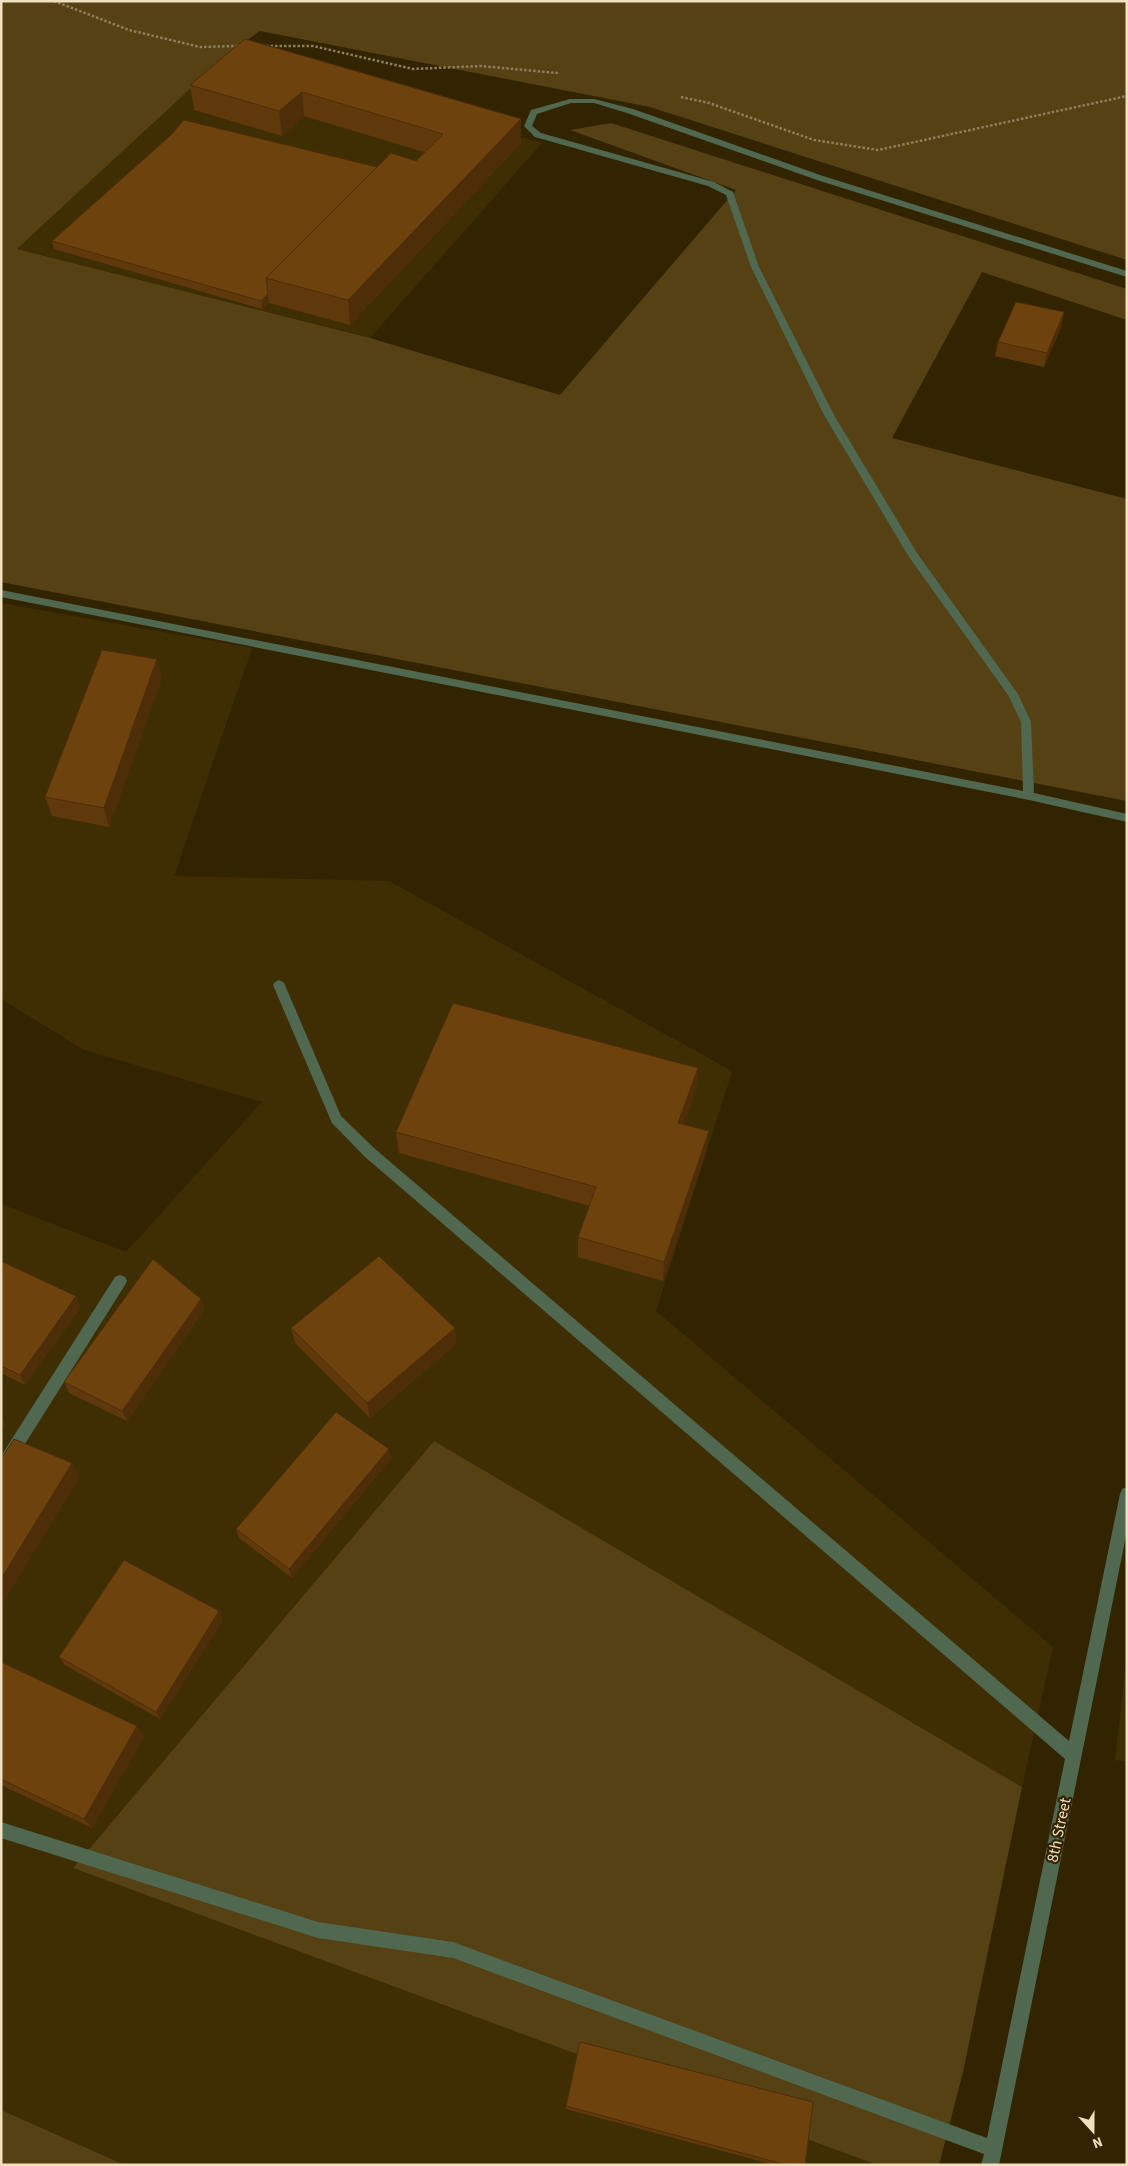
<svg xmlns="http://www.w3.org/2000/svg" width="1128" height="2166" viewBox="0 0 1128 2166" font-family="'Source Sans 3',sans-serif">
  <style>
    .built { fill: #3f2e04 }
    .green { fill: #554114 }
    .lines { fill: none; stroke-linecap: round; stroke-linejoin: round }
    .path { stroke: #8e7e5b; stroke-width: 2.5; stroke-dasharray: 2.5 2; stroke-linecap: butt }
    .minor { fill: #4f684f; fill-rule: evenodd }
    .wall { fill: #5f390b }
    .shaded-wall { fill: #4d2e09 }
    .building { fill: #6e420d; stroke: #4d2e09 }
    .labels { text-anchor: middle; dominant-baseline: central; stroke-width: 4.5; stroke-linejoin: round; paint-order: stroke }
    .near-street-label { font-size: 16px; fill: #f0e0bf; stroke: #332400 }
  </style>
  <rect width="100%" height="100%" fill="#332400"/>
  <path class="built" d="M229 53 542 143 370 338 17 249Z
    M1 603 252 648 174 876 389 881 732 1071 656 1311 1053 1647 1022 1787 434 1441 73 1868 877 2165H125L1 2110V1204L126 1252 262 1102 84 1050 1 999Z
    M1127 1654V1762L1115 1760Z"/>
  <path class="green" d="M1 1H1127V260L650 107 260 31 229 53 17 249 370 338 560 395 736 190 570 130 611 123 1127 289V320L982 272 892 438 1127 499V801L1 582Z
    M434 1441 1022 1787 963 2072 939 2165H877L73 1868Z
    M1 2110 125 2165H1Z"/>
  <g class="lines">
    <path class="path" d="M54 1 129 30 200 47 238 46
      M266 46H313L413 69 481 66 557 73 559 75
      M681 97 709 103 814 140 878 150 1127 96"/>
    <path class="minor" d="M570 99H594L633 109 823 176 1127 271V277L817 180 627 113 594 103H571L537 114 532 126 541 133 714 182 733 192 759 267 834 415 917 553 1018 694 1031 722 1034 793 1127 814V822L1029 800 1 597V590L1023 791 1021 722 1008 695 909 557 824 415 751 267 726 195 708 186 535 137 524 126 531 110Z
      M279 980 283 982 285 985 341 1116 374 1148 1069 1741 1120 1494 1122 1489 1127 1487V1531L999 2165H981L984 2154 453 1958 318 1938 1 1838V1822L318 1922 453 1942 987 2138 1065 1759 364 1156 332 1123 273 985 275 982Z
      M120 1275 125 1277 127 1281 125 1285 6 1474 1 1476V1456L115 1277Z"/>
  </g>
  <path class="wall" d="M245 39 521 119V143L350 325 269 303V302L262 309 54 249 52 241 377 167 416 161 424 152 304 116 282 136 194 110 190 85Z
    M1064 312 1061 327 1044 367 995 356 998 342Z
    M162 678 109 827 52 816 45 797Z
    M698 1068 696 1090 683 1125 706 1152 663 1281 578 1257V1237L590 1206 399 1153 396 1132Z
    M1 1261 81 1307 25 1385 1 1373Z
    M201 1299 204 1310 127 1421 69 1393 64 1382Z
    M291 1328H455L456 1344 370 1418 295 1343Z
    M391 1459 292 1578 239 1538 236 1529Z
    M219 1611 223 1620 160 1719 65 1665 59 1657Z
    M1 1662 144 1736 92 1828 1 1785Z
    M566 2106 805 2165H774L566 2109Z"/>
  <path class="shaded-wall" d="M302 92 304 116 282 136 279 111Z
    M521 119V143L350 325 348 300Z
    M268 294 269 302 262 309 261 301Z
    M1064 312 1061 327 1044 367 1047 353Z
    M157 659 162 678 109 827 104 808Z
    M698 1068 696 1090 676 1144 678 1123Z
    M709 1131 706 1152 663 1281 664 1262Z
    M76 1296 81 1307 25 1385 20 1375Z
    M201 1299 204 1310 127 1421 122 1411Z
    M455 1328 456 1344 370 1418 367 1403Z
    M1 1416 6 1425 1 1432Z
    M389 1449 391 1459 292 1578 289 1569Z
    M72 1463 80 1477 1 1606V1579Z
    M219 1611 223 1620 160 1719 156 1712Z
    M137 1726 144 1736 92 1828 84 1819Z"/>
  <path class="building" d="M245 39 521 119 348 300 266 278 391 153 416 161 443 134 302 92 279 111 190 85Z
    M184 120 377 167 266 278 268 294 261 301 52 241 171 135Z
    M1016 302 1064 312 1047 353 998 342Z
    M102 650 157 659 104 808 45 797Z
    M453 1003 698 1068 678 1123 709 1131 664 1262 578 1237 596 1187 396 1132Z
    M379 1256 455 1328 367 1403 291 1328Z
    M153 1259 201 1299 122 1411 64 1382Z
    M1 1261 76 1296 20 1375 1 1366Z
    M336 1412 389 1449 289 1569 236 1529Z
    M14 1439 72 1463 1 1579V1459Z
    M124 1560 219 1611 156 1712 59 1657Z
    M1 1662 137 1726 84 1819 1 1779Z
    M580 2042 813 2102 805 2165H787L566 2106Z"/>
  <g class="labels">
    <g class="near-street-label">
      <text transform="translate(1059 1830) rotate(-78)">8th Street</text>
    </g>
  </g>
  <rect width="1128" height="2166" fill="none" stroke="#f0e0bf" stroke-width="5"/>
  <g transform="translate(1093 2131) rotate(159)" stroke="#332400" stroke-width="4" paint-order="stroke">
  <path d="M0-4L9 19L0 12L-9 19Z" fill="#f0e0bf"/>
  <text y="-8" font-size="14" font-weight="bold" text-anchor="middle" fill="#f0e0bf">N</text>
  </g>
</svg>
